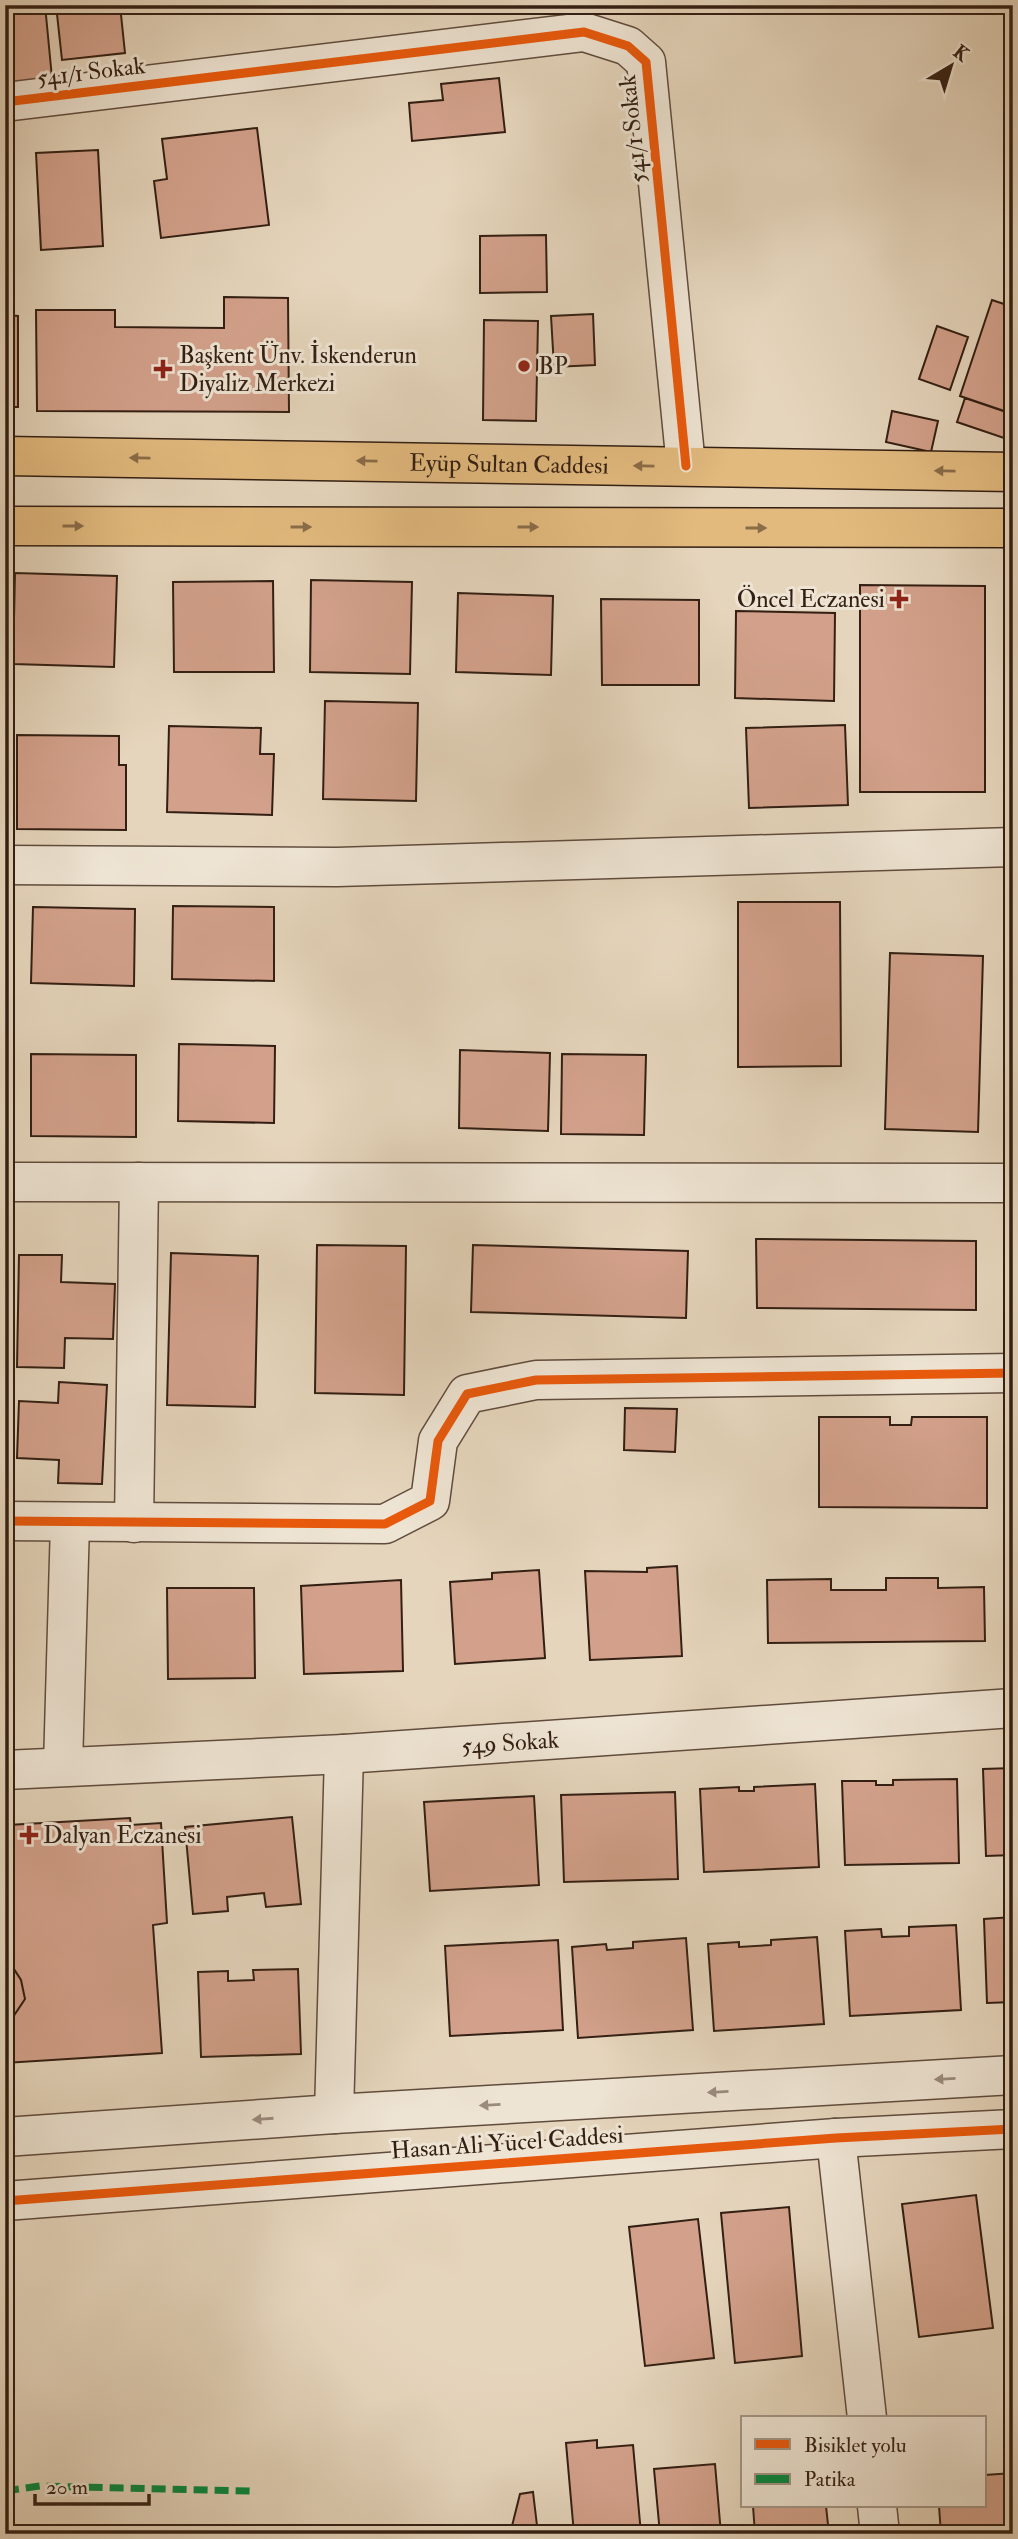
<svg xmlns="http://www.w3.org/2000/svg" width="1018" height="2539" viewBox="0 0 1018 2539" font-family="'IM FELL Double Pica',serif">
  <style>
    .building { fill: #d3a18b; stroke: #331f13; stroke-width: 2 }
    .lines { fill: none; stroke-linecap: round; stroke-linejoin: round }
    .minor-casing { stroke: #604c3d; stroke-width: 41 }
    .major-casing { stroke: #331f13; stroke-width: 41 }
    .minor { stroke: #eee4d3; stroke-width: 38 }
    .major { stroke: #e2ba7e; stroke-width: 38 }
    .quiet { stroke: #00873e; stroke-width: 7; stroke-dasharray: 14 7; stroke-linecap: butt }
    .cycleway-casing { stroke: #eee4d3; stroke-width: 13 }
    .cycleway { stroke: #e8590c; stroke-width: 9 }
    .oneway { fill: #8a6c48 }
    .oneway2 { fill: #9a8b7d }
    .poi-dot { fill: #8f2418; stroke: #eee4d3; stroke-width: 2.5 }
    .labels { text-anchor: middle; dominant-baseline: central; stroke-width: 6; stroke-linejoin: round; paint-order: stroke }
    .street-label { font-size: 24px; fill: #331f13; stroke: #eee4d3 }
    .poi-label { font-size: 24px; fill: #331f13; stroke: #eee4d3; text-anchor: start }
  </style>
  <rect width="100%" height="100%" fill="#e5d5bc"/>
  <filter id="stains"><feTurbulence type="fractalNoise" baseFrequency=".00286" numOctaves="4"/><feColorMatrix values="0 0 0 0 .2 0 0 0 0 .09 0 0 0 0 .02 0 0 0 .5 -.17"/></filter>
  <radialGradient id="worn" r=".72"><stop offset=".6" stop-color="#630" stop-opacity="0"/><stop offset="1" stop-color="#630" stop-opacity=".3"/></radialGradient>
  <path class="building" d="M5 5H45L52 78 5 83Z
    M56 5H120L125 53 62 60Z
    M957 5H995L993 14Z
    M499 78 505 132 412 141 409 103 443 100 441 84Z
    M257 128 269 225 161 238 154 181 167 179 162 139Z
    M98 150 103 246 41 250 36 153Z
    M5 163H10L12 247H5Z
    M546 235 547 292 480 293V236Z
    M224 297 288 298 289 412 37 411 36 310H115V327L224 328Z
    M992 300 1013 307V414L960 396Z
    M593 314 595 365 554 367 551 316Z
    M5 315 18 316V407H5Z
    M484 320 538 321 536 421 483 420Z
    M937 326 968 337 950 390 919 379Z
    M965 398 1012 414 1004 438 957 422Z
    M892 411 938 421 931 452 886 442Z
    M15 573 117 576 114 667 13 664Z
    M311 580 412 582 410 674 310 672Z
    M273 581 274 672H174L173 582Z
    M860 585 985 586V792H860Z
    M458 593 553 596 551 675 456 672Z
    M601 599 699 600V685H602Z
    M736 611 835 613 834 701 735 698Z
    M325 701 418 703 416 801 323 799Z
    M845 725 848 805 749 808 746 728Z
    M169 726 261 728 260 754H274L272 815 167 812Z
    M17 735 119 736V765H126V830L17 829Z
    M738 902H840L841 1066 738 1067Z
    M173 906 274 907V981L172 979Z
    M33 907 135 909 134 986 31 983Z
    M890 953 983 956 978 1132 885 1129Z
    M179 1044 275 1046 274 1123 178 1121Z
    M460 1050 550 1053 548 1131 459 1128Z
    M31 1054 136 1055V1137L31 1136Z
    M562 1054 646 1055 644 1135 561 1134Z
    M756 1239 976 1241V1310L757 1308Z
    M317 1245 406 1246 404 1395 315 1393Z
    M473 1245 688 1251 686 1318 471 1312Z
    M171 1253 258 1256 255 1407 167 1405Z
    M19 1255H62L61 1282 115 1284 113 1339 65 1338 64 1368 17 1367Z
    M59 1382 107 1385 102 1484 58 1483 59 1460 17 1458 19 1401 58 1403Z
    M625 1408 677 1409 675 1452 624 1450Z
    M819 1417H890V1425H911L912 1417H987V1508L819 1507Z
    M677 1566 682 1656 590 1660 585 1571 647 1572V1568Z
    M539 1570 545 1658 455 1664 450 1582 492 1579V1573Z
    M886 1578H938V1588L984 1587 985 1641 768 1643 767 1580 831 1579V1590H886Z
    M401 1580 403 1671 304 1674 301 1586Z
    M167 1588H254L255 1678 168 1679Z
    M1013 1768V1855L986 1856 983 1769Z
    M957 1779 959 1863 845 1865 842 1781H876V1785H893V1780Z
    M815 1784 819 1867 704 1872 700 1789 739 1787V1791H754V1787Z
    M675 1792 678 1879 564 1882 561 1795Z
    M534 1796 539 1885 430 1891 424 1802Z
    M292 1817 301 1904 266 1907 264 1893 227 1897 228 1911 193 1914 185 1827Z
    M130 1818 131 1825 161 1823 167 1923 153 1925 162 2053 5 2063V1836L8 1835V1825Z
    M1013 1917V2002L987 2003 984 1919Z
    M956 1925 961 2010 850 2016 845 1931 881 1929 882 1937 909 1936V1927Z
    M817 1937 824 2024 714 2031 708 1944 739 1942V1947L771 1945V1940Z
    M686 1938 693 2030 578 2038 572 1947 606 1944 607 1950 633 1948V1942Z
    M558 1940 563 2030 450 2036 445 1946Z
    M5 1962 12 1966 21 1980 25 1999 5 2029Z
    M298 1969 301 2054 201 2057 198 1972 228 1971V1981L254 1980 253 1970Z
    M1013 2194V2301L1006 2195Z
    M976 2195 993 2328 919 2337 902 2204Z
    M789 2207 802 2356 735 2363 721 2213Z
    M698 2219 714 2358 645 2366 629 2227Z
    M597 2440V2448L633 2445 641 2534H574L566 2443Z
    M715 2464 721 2534H660L654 2469Z
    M1013 2473V2532L941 2534 939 2506H985V2475Z
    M533 2492 538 2534H510L520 2494Z
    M753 2506H826L829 2534H755Z"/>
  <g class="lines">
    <defs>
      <g id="minor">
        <path d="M5 102 584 32 628 46 646 62 686 466"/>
        <path d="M5 865 337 867 1013 847"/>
        <path d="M5 1182 1013 1183"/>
        <path d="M5 1521 385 1524 430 1501 438 1441 467 1394 536 1380 1013 1373"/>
        <path d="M134 1523 139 1182"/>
        <path d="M63 1766 70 1523"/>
        <path id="s1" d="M5 1770 344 1754 1013 1708"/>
        <path d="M334 2114 344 1754"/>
        <path d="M5 2137 334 2114 1013 2075"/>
        <path d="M836 2138 867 2418"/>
        <path d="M5 2201 836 2138 1013 2129"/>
        <path d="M877 2506 880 2534"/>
      </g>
      <g id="major">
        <path id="s2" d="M5 456 1013 472"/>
        <path d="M5 526 1013 528"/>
      </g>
    </defs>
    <use href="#minor" class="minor-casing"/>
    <use href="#major" class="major-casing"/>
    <use href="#minor" class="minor"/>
    <use href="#major" class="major"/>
    <path class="quiet" d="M5 2491 40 2486 251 2491"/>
    <defs>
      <path id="cycleway" d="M5 102 584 32 628 46 646 62 686 466
        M5 1521 385 1524 430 1501 438 1441 467 1394 536 1380 1013 1373
        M5 2201 836 2138 1013 2129"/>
    </defs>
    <use href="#cycleway" class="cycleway-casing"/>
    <use href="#cycleway" class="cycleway"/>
  </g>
  <defs><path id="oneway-solid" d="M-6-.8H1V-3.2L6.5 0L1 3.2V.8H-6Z" transform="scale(1.75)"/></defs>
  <g class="oneway">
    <use href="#oneway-solid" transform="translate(140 458) rotate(-179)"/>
    <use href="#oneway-solid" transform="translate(367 461) rotate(-179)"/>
    <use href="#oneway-solid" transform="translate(644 466) rotate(-179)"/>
    <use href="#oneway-solid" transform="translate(945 471) rotate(-179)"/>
    <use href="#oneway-solid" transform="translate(73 526)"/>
    <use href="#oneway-solid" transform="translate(301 527)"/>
    <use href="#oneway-solid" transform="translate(528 527)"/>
    <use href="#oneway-solid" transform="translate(756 528)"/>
  </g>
  <g class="oneway2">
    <use href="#oneway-solid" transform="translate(945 2079) rotate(177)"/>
    <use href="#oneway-solid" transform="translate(718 2092) rotate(177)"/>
    <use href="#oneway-solid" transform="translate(490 2105) rotate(177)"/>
    <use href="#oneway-solid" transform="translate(263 2119) rotate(176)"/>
  </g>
  <g class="poi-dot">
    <circle cx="524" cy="366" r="7"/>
    <path d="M159.5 358.5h7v7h7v7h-7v7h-7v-7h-7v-7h7z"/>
    <path d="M895.5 588.5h7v7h7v7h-7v7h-7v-7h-7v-7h7z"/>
    <path d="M25.5 1824.5h7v7h7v7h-7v7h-7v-7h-7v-7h7z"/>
  </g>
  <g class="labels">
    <g class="street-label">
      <text transform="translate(91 72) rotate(-7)">541/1 Sokak</text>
      <text transform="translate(633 129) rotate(-96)">541/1 Sokak</text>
      <text stroke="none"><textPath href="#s2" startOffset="504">Eyüp Sultan Caddesi</textPath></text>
      <text stroke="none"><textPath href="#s1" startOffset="506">549 Sokak</textPath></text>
      <text transform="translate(507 2143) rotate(-4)">Hasan Ali Yücel Caddesi</text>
    </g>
    <g class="poi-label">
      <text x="179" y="355">Başkent Ünv. İskenderun<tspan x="179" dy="28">Diyaliz Merkezi</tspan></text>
      <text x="538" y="366">BP</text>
      <text x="885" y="599" text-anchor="end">Öncel Eczanesi</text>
      <text x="43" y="1835">Dalyan Eczanesi</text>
    </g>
  </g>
  <rect width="1018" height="2539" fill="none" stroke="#e5d5bc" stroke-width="28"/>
  <rect x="7" y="7" width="1004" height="2525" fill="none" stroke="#331f13" stroke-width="3.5"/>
  <rect x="14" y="14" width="990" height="2511" fill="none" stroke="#331f13" stroke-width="2"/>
  <rect x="741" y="2416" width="245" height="91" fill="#eee4d3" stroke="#a39586" stroke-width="2"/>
  <rect x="755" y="2439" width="35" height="10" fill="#e8590c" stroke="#a39586" stroke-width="2"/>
  <text x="804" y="2452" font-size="21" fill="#331f13">Bisiklet yolu</text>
  <rect x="755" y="2474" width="35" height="10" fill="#00873e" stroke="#a39586" stroke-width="2"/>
  <text x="804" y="2486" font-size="21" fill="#331f13">Patika</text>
  <g transform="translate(951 66) rotate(38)" stroke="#eee4d3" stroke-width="5" paint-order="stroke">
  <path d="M0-5L12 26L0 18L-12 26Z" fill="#331f13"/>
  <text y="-10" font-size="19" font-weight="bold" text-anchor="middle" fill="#331f13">K</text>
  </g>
  <path d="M35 2494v10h114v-10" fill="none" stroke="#331f13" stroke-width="3.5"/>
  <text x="46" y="2494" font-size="21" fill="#331f13" stroke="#eee4d3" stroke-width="5" paint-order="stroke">20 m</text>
  <rect width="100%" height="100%" filter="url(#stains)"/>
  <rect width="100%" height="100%" fill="url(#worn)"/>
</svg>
